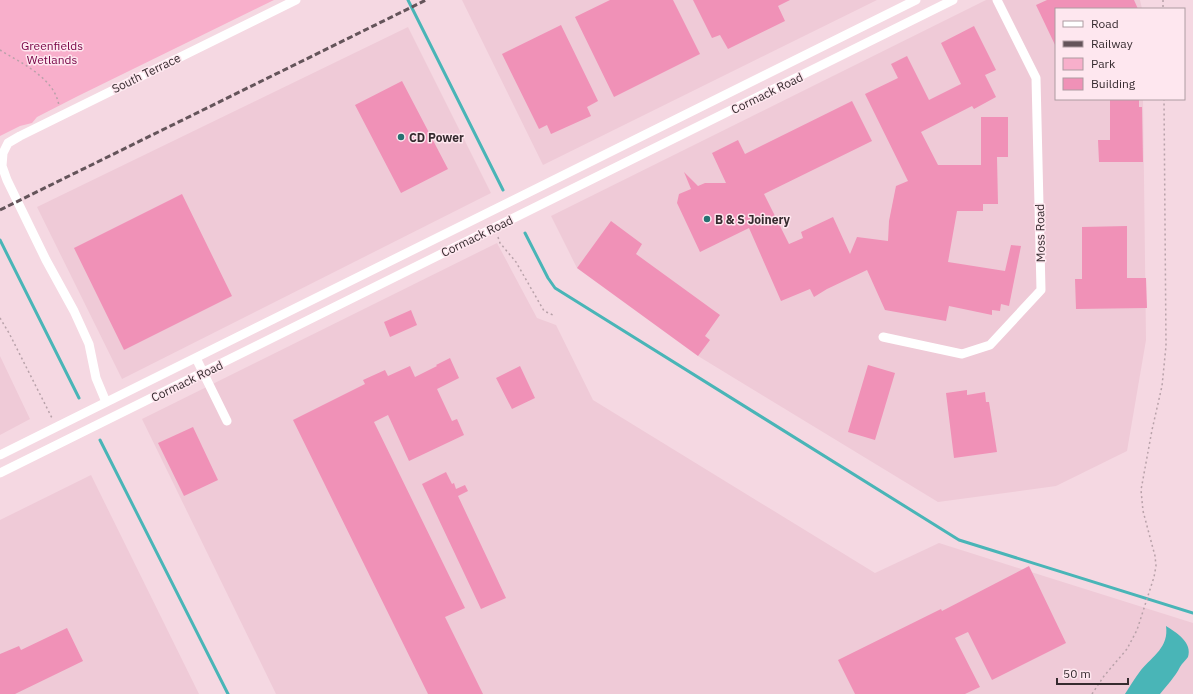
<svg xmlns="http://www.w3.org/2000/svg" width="1193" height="694" viewBox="0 0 1193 694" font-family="'IBM Plex Sans',sans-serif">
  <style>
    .built { fill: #efcad7 }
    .green { fill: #f8afcb }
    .water { fill: #49b5b7 }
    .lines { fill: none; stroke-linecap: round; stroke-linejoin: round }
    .stream { stroke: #49b5b7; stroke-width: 3 }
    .building { fill: #f091b7 }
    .path { stroke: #b8a1a9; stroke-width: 1.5; stroke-dasharray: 2 3; stroke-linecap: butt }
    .minor { stroke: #fff; stroke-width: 9 }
    .rail { stroke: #64545a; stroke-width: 3; stroke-dasharray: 6 3; stroke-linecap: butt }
    .poi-dot { fill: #267172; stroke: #fee7ef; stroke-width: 1.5 }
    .labels { text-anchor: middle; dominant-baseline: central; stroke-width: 3; stroke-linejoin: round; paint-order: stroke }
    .park-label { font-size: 12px; fill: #760044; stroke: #fee7ef }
    .street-label { font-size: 12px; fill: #362b2f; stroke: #fee7ef }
    .poi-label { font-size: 12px; font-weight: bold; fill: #362b2f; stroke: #fee7ef; text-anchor: start }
  </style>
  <rect width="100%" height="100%" fill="#f5d8e2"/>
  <path class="built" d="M462 0H877L543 165Z
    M986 0H1140L1142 9H1056V99H1143L1146 340 1127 451 1056 486 938 502 698 356 577 268 551 216Z
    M408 27 491 193 122 379 37 207Z
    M497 243 537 318 556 325 593 400 875 573 939 543 1193 623V694H276L142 419Z
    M0 356 30 419 0 435Z
    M91 475 199 694H0V520Z"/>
  <path class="green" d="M0 0H274L78 96 37 117 32 123 20 126 0 136Z"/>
  <path class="water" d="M1166 626C1176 632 1193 643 1188 657 1186 660 1182 663 1180 667 1175 677 1167 685 1160 694H1125C1130 686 1135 678 1141 670 1153 656 1169 647 1166 626Z"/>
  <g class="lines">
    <path class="stream" d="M408 0 503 190
      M525 233 548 278 555 288 959 540 1193 613
      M0 240 79 398
      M100 440 228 694"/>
  </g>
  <path class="building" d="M610 0H673L700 54 614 97 575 17Z
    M693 0H790L778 6 785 21 728 49 720 35 712 38Z
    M1047 0H1134L1138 9H1056V47L1036 5Z
    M561 25 598 101 587 107 591 116 551 134 547 125 539 129 502 54Z
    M974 26 996 70 985 75 996 97 974 109 972 106 921 132 938 165H981V117H1008V157H997L998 204H983V211H957L948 262 1005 271 1011 245 1021 246 1009 306 1001 304 1000 311 992 310V315L949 306 946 321 885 310 867 270 827 289 814 297 810 289 781 301 749 228 700 252 677 203 679 194 691 189 684 172 698 186 705 183H726L712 153 738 140 745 154 852 101 872 141 764 194 789 244 803 238 801 232 833 217 850 254 857 237 888 241 889 221 896 186 908 181 865 94 898 78 891 64 907 56 929 100 961 84 941 43Z
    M402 81 448 169 401 193 355 105Z
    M1110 99H1139V107H1142L1143 162H1099L1098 140H1110Z
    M182 194 232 296 124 350 74 248Z
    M611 221 642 244 636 254 720 315 705 336 710 340 698 356 577 268Z
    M1127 226V278H1146L1147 308 1076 309 1075 279H1082V227Z
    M411 310 417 325 390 337 384 322Z
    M450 358 459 378 437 389 452 421 457 419 464 435 409 461 388 415 374 422 465 608 445 617 483 694H428L293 420 365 384 363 380 385 370 388 376 410 366 415 377 437 366 436 365Z
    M868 365 895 373 875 440 848 432Z
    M520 366 535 398 512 409 496 378Z
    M967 390V395L985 392 986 402H989L997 452 954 458 946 393Z
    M193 427 218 480 184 496 158 443Z
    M446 472 452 484 454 483 456 489 465 485 468 491 458 496 506 598 481 609 422 484Z
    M1029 566 1066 643 992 680 968 632 955 638 980 687 965 694H855L838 660 941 609 942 611Z
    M67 628 83 661 15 694H0V654L19 646 21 650Z"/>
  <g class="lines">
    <path class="path" d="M1163 0V9
      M0 50C21 63 55 78 59 106
      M498 237 500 243 516 262 544 311 553 315
      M0 318 9 333 52 418
      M1092 694 1104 676 1127 649 1137 630 1154 577 1156 566 1155 556 1143 511 1141 490 1152 430 1162 386 1166 346 1164 99"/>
    <path class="minor" d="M883 337 962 354 990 345 1041 290 1036 78 997 0
      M196 358 227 421
      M106 402 96 378 89 344 74 311 46 260 7 180 2 166 3 153 8 143 20 136 296 0
      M0 455 916 0
      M0 473 953 0"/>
    <path class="rail" d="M0 210 426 0"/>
  </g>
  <g class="poi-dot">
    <circle cx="401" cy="137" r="4"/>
    <circle cx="707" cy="219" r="4"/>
  </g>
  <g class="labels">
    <g class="park-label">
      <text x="52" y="45">Greenfields<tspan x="52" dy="14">Wetlands</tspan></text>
    </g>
    <g class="street-label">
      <text transform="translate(146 73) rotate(-26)">South Terrace</text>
      <text transform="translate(767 93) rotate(-26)">Cormack Road</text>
      <text transform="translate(1040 233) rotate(-91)">Moss Road</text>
      <text transform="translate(477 236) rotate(-26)">Cormack Road</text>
      <text transform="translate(187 381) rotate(-26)">Cormack Road</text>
    </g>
    <g class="poi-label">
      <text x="409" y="137">CD Power</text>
      <text x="715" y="219">B &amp; S Joinery</text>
    </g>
  </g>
  <rect x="1055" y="8" width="130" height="92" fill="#fee7ef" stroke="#ae9ca2"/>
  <rect x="1063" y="21" width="20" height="6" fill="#ffffff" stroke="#ae9ca2"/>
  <text x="1091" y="28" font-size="12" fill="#362b2f">Road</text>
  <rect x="1063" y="41" width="20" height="6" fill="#64545a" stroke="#ae9ca2"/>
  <text x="1091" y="48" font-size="12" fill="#362b2f">Railway</text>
  <rect x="1063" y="58" width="20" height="12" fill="#f8afcb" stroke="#ae9ca2"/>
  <text x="1091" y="68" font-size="12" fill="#362b2f">Park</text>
  <rect x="1063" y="78" width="20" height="12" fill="#f091b7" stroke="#ae9ca2"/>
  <text x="1091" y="88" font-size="12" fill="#362b2f">Building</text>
  <path d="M1057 678v6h71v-6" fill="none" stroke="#362b2f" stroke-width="2"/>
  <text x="1063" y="678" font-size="12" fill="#362b2f" stroke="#fee7ef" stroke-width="3" paint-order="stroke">50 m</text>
</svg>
